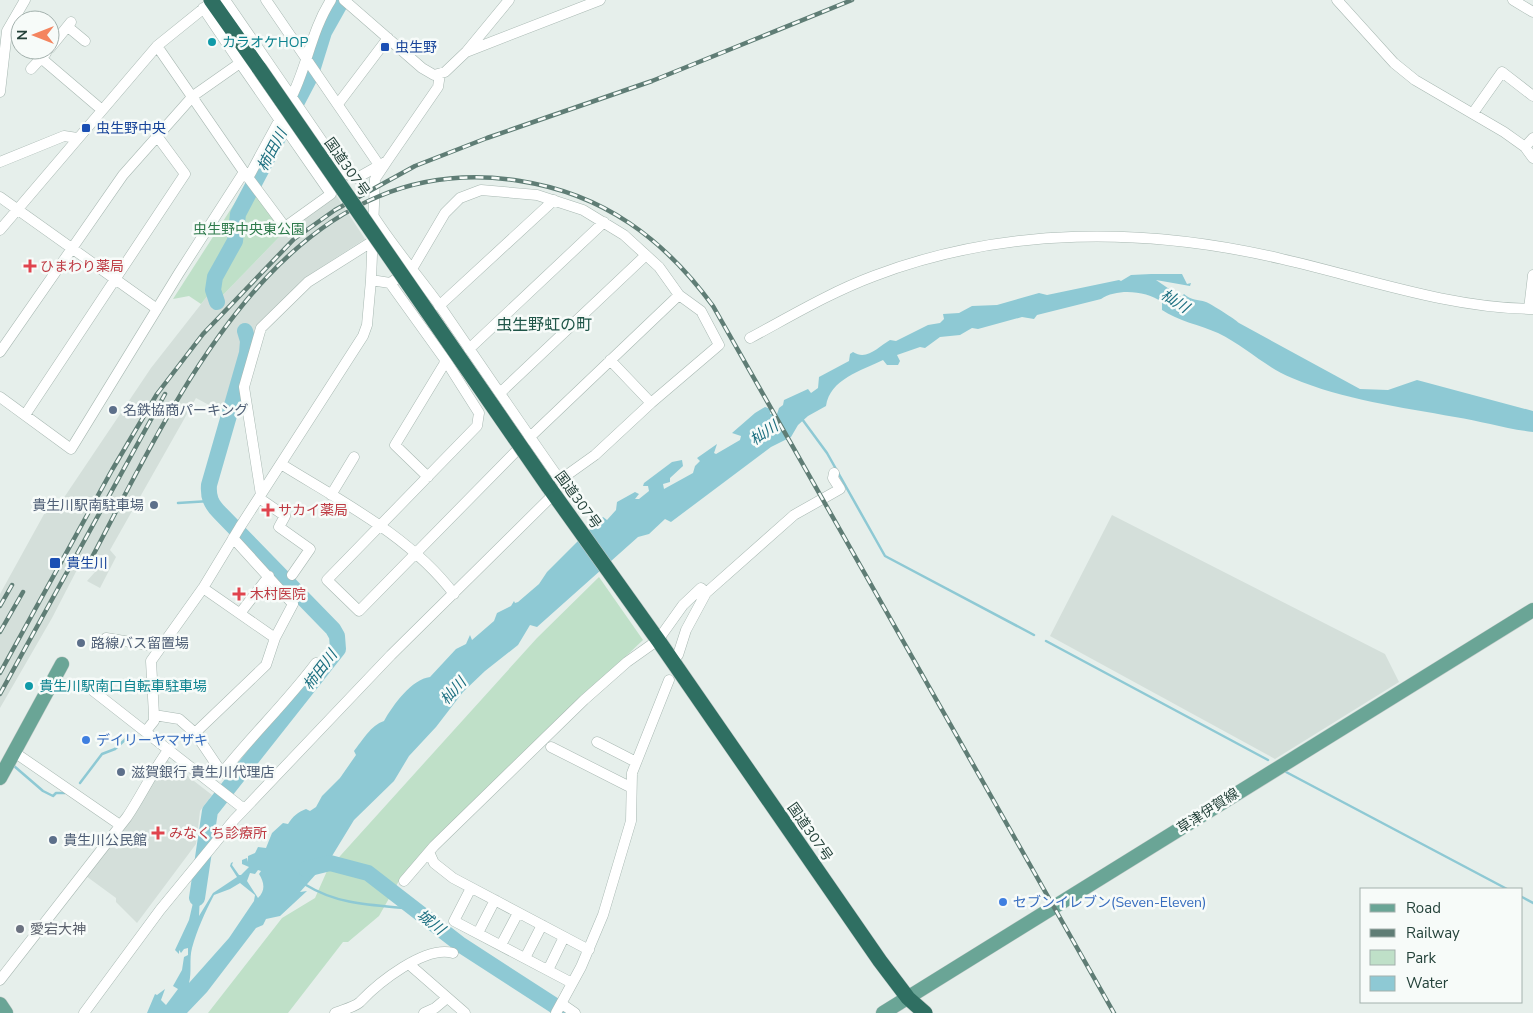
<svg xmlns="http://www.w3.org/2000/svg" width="1533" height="1013" viewBox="0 0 1533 1013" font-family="'Nunito Sans','Noto Sans JP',sans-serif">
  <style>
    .built { fill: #d4dfda }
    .green { fill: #bfe0c8 }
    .water { fill: #8ec9d4; fill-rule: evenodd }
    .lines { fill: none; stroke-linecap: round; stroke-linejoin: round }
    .stream { stroke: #8ec9d4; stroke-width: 2.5 }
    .river { stroke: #8ec9d4; stroke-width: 16 }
    .minor-casing { stroke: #a8b8b2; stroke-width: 11 }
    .major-casing { stroke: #c2cac8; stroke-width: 15 }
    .highway-casing { stroke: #c2cac8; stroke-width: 16 }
    .minor { stroke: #fff; stroke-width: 10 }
    .major { stroke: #6aa596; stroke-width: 14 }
    .highway { stroke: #2f6f62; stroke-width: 15 }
    .rail-casing { stroke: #5f7d75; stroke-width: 4.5 }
    .rail { stroke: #f7fbf9; stroke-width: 2.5; stroke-dasharray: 8; stroke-linecap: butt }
    .highway-bridge-casing { stroke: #c2cac8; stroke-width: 16; stroke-linecap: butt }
    .highway-bridge { stroke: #2f6f62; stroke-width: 15 }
    .culture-dot { fill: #0f9aa8; stroke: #f7fbf9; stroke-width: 2 }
    .transit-dot { fill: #1a4fb4; stroke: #f7fbf9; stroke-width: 2 }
    .health-dot { fill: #e0444e; stroke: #f7fbf9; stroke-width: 2 }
    .service-dot { fill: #5c6f8a; stroke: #f7fbf9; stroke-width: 2 }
    .shop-dot { fill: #3f7fe0; stroke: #f7fbf9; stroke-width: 2 }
    .worship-dot { fill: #6b7280; stroke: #f7fbf9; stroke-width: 2 }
    .labels { text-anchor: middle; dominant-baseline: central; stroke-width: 5; stroke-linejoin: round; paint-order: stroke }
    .culture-label { font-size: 14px; fill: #0d838f; stroke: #f7fbf9; text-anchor: start }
    .transit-label { font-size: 14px; fill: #164399; stroke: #f7fbf9; text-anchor: start }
    .street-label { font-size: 14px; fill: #24423a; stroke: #f7fbf9 }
    .park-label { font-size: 14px; fill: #2d7a4b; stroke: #f7fbf9 }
    .health-label { font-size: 14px; fill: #be3a42; stroke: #f7fbf9; text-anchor: start }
    .service-label { font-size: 14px; fill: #4e5e75; stroke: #f7fbf9; text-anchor: start }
    .shop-label { font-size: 14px; fill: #366cbe; stroke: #f7fbf9; text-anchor: start }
    .worship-label { font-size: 14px; fill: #5b616d; stroke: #f7fbf9; text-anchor: start }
    .water-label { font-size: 15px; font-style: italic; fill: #1c6f80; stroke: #f7fbf9 }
    .quarter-label { font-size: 16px; fill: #1f5548; stroke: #f7fbf9 }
  </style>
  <rect width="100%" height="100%" fill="#e6efeb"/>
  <path class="built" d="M336 195 365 239 309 275 284 301 254 343 251 325 243 333 244 345 222 412 196 398 110 550 116 557 100 588 87 581 95 572 90 570 91 567 81 562 52 618 0 708V594L48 507 55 511 151 368 209 294 221 297 285 231Z
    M1112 515 1385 654 1399 682 1275 759 1050 636Z
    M167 760 212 795 200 811 196 844 137 923 116 902V898L86 876Z"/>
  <path class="green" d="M247 184 285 231 221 297 209 294 201 304 189 296 173 299Z
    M599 577 643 640 521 756 400 879 379 916 348 942H343L288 1013H208L282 918 315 898 327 871 341 855 537 638Z"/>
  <path class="water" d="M1151 274H1182L1187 284 1191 283 1190 286 1156 280 1181 297 1184 294C1192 301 1197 299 1206 302 1211 304 1235 319 1239 323L1360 389 1388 390 1417 380 1533 411V432C1506 429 1481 421 1455 417 1400 407 1344 400 1292 378 1265 367 1245 346 1218 333 1200 325 1178 321 1162 310V302C1146 291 1118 288 1101 299L1037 315 1034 319 1022 317 978 329 972 328 960 335 940 337 925 348 920 347 897 355 900 361 898 365H887L883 360C861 371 830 379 826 406L808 416 798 425 791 437 771 447 671 522 665 519 649 534 638 537 537 627 530 625 518 645 485 671 463 692 436 727 409 756 394 781 354 820 332 856 300 892 307 891 280 916 266 919 263 925 256 928 207 992 187 1013H147L155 994 157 995 165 989 161 1000 166 1005 178 989 173 986 182 970 184 957 188 955V948L184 949 181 953 179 950V954L175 950 189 920 199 877 201 874 199 916 213 893 237 877 230 866 231 863 233 862 232 865 239 875H241L249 867 242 864V860L247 858 248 862V856L255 853 258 847 266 848 272 833 283 823 288 824C293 816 298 812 306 809L310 811 316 807 322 796 340 778 356 755 354 751C362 741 371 725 384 721 393 705 412 679 430 677L456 649 466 644 470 635 472 640 494 621 497 613 511 606 514 601 515 603 518 602 539 584 547 572 595 524 603 517 607 520 616 510 617 502 635 492 639 494 635 499H639L649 491 648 486H643L644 483 672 462 682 460 683 466 670 478V482L663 484 664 489 693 473 695 466 700 461 697 458 717 444 714 453 716 454 740 440 741 436 732 433 755 413 765 407 771 409 770 414H777L779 408 783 405 784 400 808 389 811 393 818 388 819 377 849 361 850 354 853 352C867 361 878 347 890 340L896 341 928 325 940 323 944 319 943 314 959 313 972 306 997 305 1039 293 1047 295 1119 280 1121 281 1131 275ZM258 870 261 871 259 874C264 882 266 890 258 898L247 881 250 873 255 874ZM240 883 255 895 254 901 229 938 189 983C192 972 189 959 192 948 197 930 205 912 214 895L230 889Z"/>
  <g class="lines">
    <path class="stream" d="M802 419 827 453 885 556 1034 635
      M178 503 210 501
      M1046 641 1268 760
      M14 766 43 791 53 796 56 793H65
      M1286 772 1507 889
      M80 783 102 754 115 749 129 736
      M210 800 214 805
      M306 885C340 906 377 905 415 909
      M1522 897 1533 903"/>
    <path class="river" d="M217 302 213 290 215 277 235 241 238 214 310 77 324 32 342 0
      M306 869 330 863 368 873 461 945 566 1013
      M197 898 210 811 338 649 337 636 333 629 220 513C211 504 208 497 209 485L247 353 248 341 245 331"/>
    <defs>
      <path id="minor" d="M225 0 344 173 357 178 387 161 438 87 440 74
        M266 0 379 165
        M344 0 422 68 434 75 445 72 466 52 600 0
        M1337 0 1394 63 1415 80 1504 132 1525 147 1533 158
        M1513 0 1533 12
        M203 8 240 63
        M68 27 85 41
        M50 48 71 22
        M467 51 509 0
        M41 58 102 110
        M31 69 46 53
        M0 92 7 31 25 0
        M290 100C307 68 311 31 331 0
        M338 104 388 38
        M1473 113 1502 72 1533 96
        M1525 147 1533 138
        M0 162 64 136 77 138
        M248 178 282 115
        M0 197 157 309
        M0 230 157 46 214 0
        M371 280 390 283 412 269 445 213 460 198 481 190 537 195 583 210 624 235 659 267 679 295 701 311 719 345 651 403 595 455 560 480C519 422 480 364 440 306 418 276 394 248 374 217
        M390 283 446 361 479 413 477 426 327 580 359 611 530 437 679 295
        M439 306 554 200
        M1529 309 1533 275
        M750 338C791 316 831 292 874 276 1005 226 1147 227 1282 259 1365 278 1448 308 1533 309
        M469 349 604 222
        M0 352 123 175 193 96 240 63 331 194 285 227 244 172 157 46
        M610 360 651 403
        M500 393 646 255
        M0 397 71 449 179 273 244 172
        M25 415 185 174 157 136
        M281 464C342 502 410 536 454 594
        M428 477 395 445 446 361
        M261 495 244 387 261 328 308 282 373 241
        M331 495 354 457
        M259 498 285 516 279 527 310 549 292 575
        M203 588 275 638
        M241 612 269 576
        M106 638 160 647
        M678 655 686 630 706 593 794 515 840 489 833 478 834 473
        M87 686 244 809
        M154 715 179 719 195 733 222 773C252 735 287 702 316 663
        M146 731 154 721V715L151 661 203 588 240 527 363 336 367 325 371 280 375 179 387 161
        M195 733 266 665 275 638 293 604 233 538
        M597 742 636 762
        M551 747 630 787
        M14 752 120 825
        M429 852 434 863 453 878 589 950
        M404 881 434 846 584 700 627 662 658 640 683 605 701 588 706 593
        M471 888 454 921 572 983
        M478 933 495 900
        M501 945 518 913
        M525 958 542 925
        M410 965 465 1013
        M548 970 564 937
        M0 980 127 817C142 795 153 770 169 749
        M562 1004 575 1013
        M84 1013 160 910 234 820 391 655 553 495
        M335 1013C342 1010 355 1007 360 1002 378 983 425 945 453 953
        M424 1013 435 1008 447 998
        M556 1013 581 967 603 915 631 821 632 773 669 680"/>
      <path id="major" d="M0 778 62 664
        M0 1004 6 1013
        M883 1013 1533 610"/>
      <path id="highway" d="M211 0 259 68
        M548 486 658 640 880 961 908 998 925 1013"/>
    </defs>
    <use href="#minor" class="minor-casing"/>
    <use href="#major" class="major-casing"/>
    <use href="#highway" class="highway-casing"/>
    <use href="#minor" class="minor"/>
    <use href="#major" class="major"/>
    <use href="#highway" class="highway"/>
    <defs>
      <path id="rail" d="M89 563C178 396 287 144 520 181 604 194 664 239 713 306L1114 1013
        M0 606 12 585
        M0 632 23 592
        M0 673 112 470 157 394 203 334 294 239 335 210 415 166 487 138 652 81 852 0
        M0 694 165 394"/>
    </defs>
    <use href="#rail" class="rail-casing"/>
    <use href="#rail" class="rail"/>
    <defs>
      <path id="highway-bridge" d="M259 68 548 486"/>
    </defs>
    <use href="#highway-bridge" class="highway-bridge-casing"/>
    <use href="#highway-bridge" class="highway-bridge"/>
  </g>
  <g class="culture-dot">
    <circle cx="212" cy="42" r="5"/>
    <circle cx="29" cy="686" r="5"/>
  </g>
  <g class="transit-dot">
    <rect x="380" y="42" width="10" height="10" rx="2.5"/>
    <rect x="81" y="123" width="10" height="10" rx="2.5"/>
    <rect x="49" y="557" width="12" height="12" rx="2.5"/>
  </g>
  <g class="health-dot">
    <path d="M27.5 258.5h5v5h5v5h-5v5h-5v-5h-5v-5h5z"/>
    <path d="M265.5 502.5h5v5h5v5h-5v5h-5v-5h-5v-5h5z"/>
    <path d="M236.5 586.5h5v5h5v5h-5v5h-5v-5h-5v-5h5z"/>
    <path d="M155.5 825.5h5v5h5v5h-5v5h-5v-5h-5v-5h5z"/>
  </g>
  <g class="service-dot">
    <circle cx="113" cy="410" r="5"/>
    <circle cx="154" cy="505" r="5"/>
    <circle cx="81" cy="643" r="5"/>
    <circle cx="121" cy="772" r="5"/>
    <circle cx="53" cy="840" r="5"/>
  </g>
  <g class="shop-dot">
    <circle cx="86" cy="740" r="5"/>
    <circle cx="1003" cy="902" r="5"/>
  </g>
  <circle class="worship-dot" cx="20" cy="929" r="5"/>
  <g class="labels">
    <g class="culture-label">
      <text x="222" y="42">カラオケHOP</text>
      <text x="39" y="686">貴生川駅南口自転車駐車場</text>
    </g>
    <g class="transit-label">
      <text x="395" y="47">虫生野</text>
      <text x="96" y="128">虫生野中央</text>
      <text x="66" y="563">貴生川</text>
    </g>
    <g class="street-label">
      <text transform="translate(347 167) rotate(55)">国道307号</text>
      <text transform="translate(578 500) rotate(54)">国道307号</text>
      <text transform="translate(1208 811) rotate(-33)">草津伊賀線</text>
      <text transform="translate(810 832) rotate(55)">国道307号</text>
    </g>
    <g class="park-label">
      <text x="249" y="229">虫生野中央東公園</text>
    </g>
    <g class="health-label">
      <text x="40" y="266">ひまわり薬局</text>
      <text x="278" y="510">サカイ薬局</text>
      <text x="250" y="594">木村医院</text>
      <text x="169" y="833">みなくち診療所</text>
    </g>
    <g class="service-label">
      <text x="123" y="410">名鉄協商パーキング</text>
      <text x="144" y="505" text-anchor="end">貴生川駅南駐車場</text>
      <text x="91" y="643">路線バス留置場</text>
      <text x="131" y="772">滋賀銀行 貴生川代理店</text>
      <text x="63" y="840">貴生川公民館</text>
    </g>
    <g class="shop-label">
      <text x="96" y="740">デイリーヤマザキ</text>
      <text x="1013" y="902">セブンイレブン(Seven-Eleven)</text>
    </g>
    <g class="worship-label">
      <text x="30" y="929">愛宕大神</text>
    </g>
    <g class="water-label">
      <text transform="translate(272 150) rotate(-62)">柿田川</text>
      <text transform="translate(1175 301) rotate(32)">杣川</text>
      <text transform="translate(764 433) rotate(-34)">杣川</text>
      <text transform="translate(320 670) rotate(-53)">柿田川</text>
      <text transform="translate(453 691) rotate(-48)">杣川</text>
      <text transform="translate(431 922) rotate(38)">城川</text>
    </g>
    <g class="quarter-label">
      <text x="544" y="325">虫生野虹の町</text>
    </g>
  </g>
  <rect x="1360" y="888" width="162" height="115" fill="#f7fbf9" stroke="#a3b1ad"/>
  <rect x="1370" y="904" width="25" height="8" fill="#6aa596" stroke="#a3b1ad"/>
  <text x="1406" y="913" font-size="15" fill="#24423a">Road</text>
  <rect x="1370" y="929" width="25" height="8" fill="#5f7d75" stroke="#a3b1ad"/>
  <text x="1406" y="938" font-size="15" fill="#24423a">Railway</text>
  <rect x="1370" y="950" width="25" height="15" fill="#bfe0c8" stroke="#a3b1ad"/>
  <text x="1406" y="963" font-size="15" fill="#24423a">Park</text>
  <rect x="1370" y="976" width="25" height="15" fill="#8ec9d4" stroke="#a3b1ad"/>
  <text x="1406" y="988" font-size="15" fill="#24423a">Water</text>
  <g transform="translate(35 35) rotate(270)"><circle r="24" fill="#f7fbf9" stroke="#a3b1ad"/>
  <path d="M0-4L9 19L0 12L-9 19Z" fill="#f4845f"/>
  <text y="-8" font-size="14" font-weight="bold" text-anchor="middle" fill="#24423a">N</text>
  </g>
</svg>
